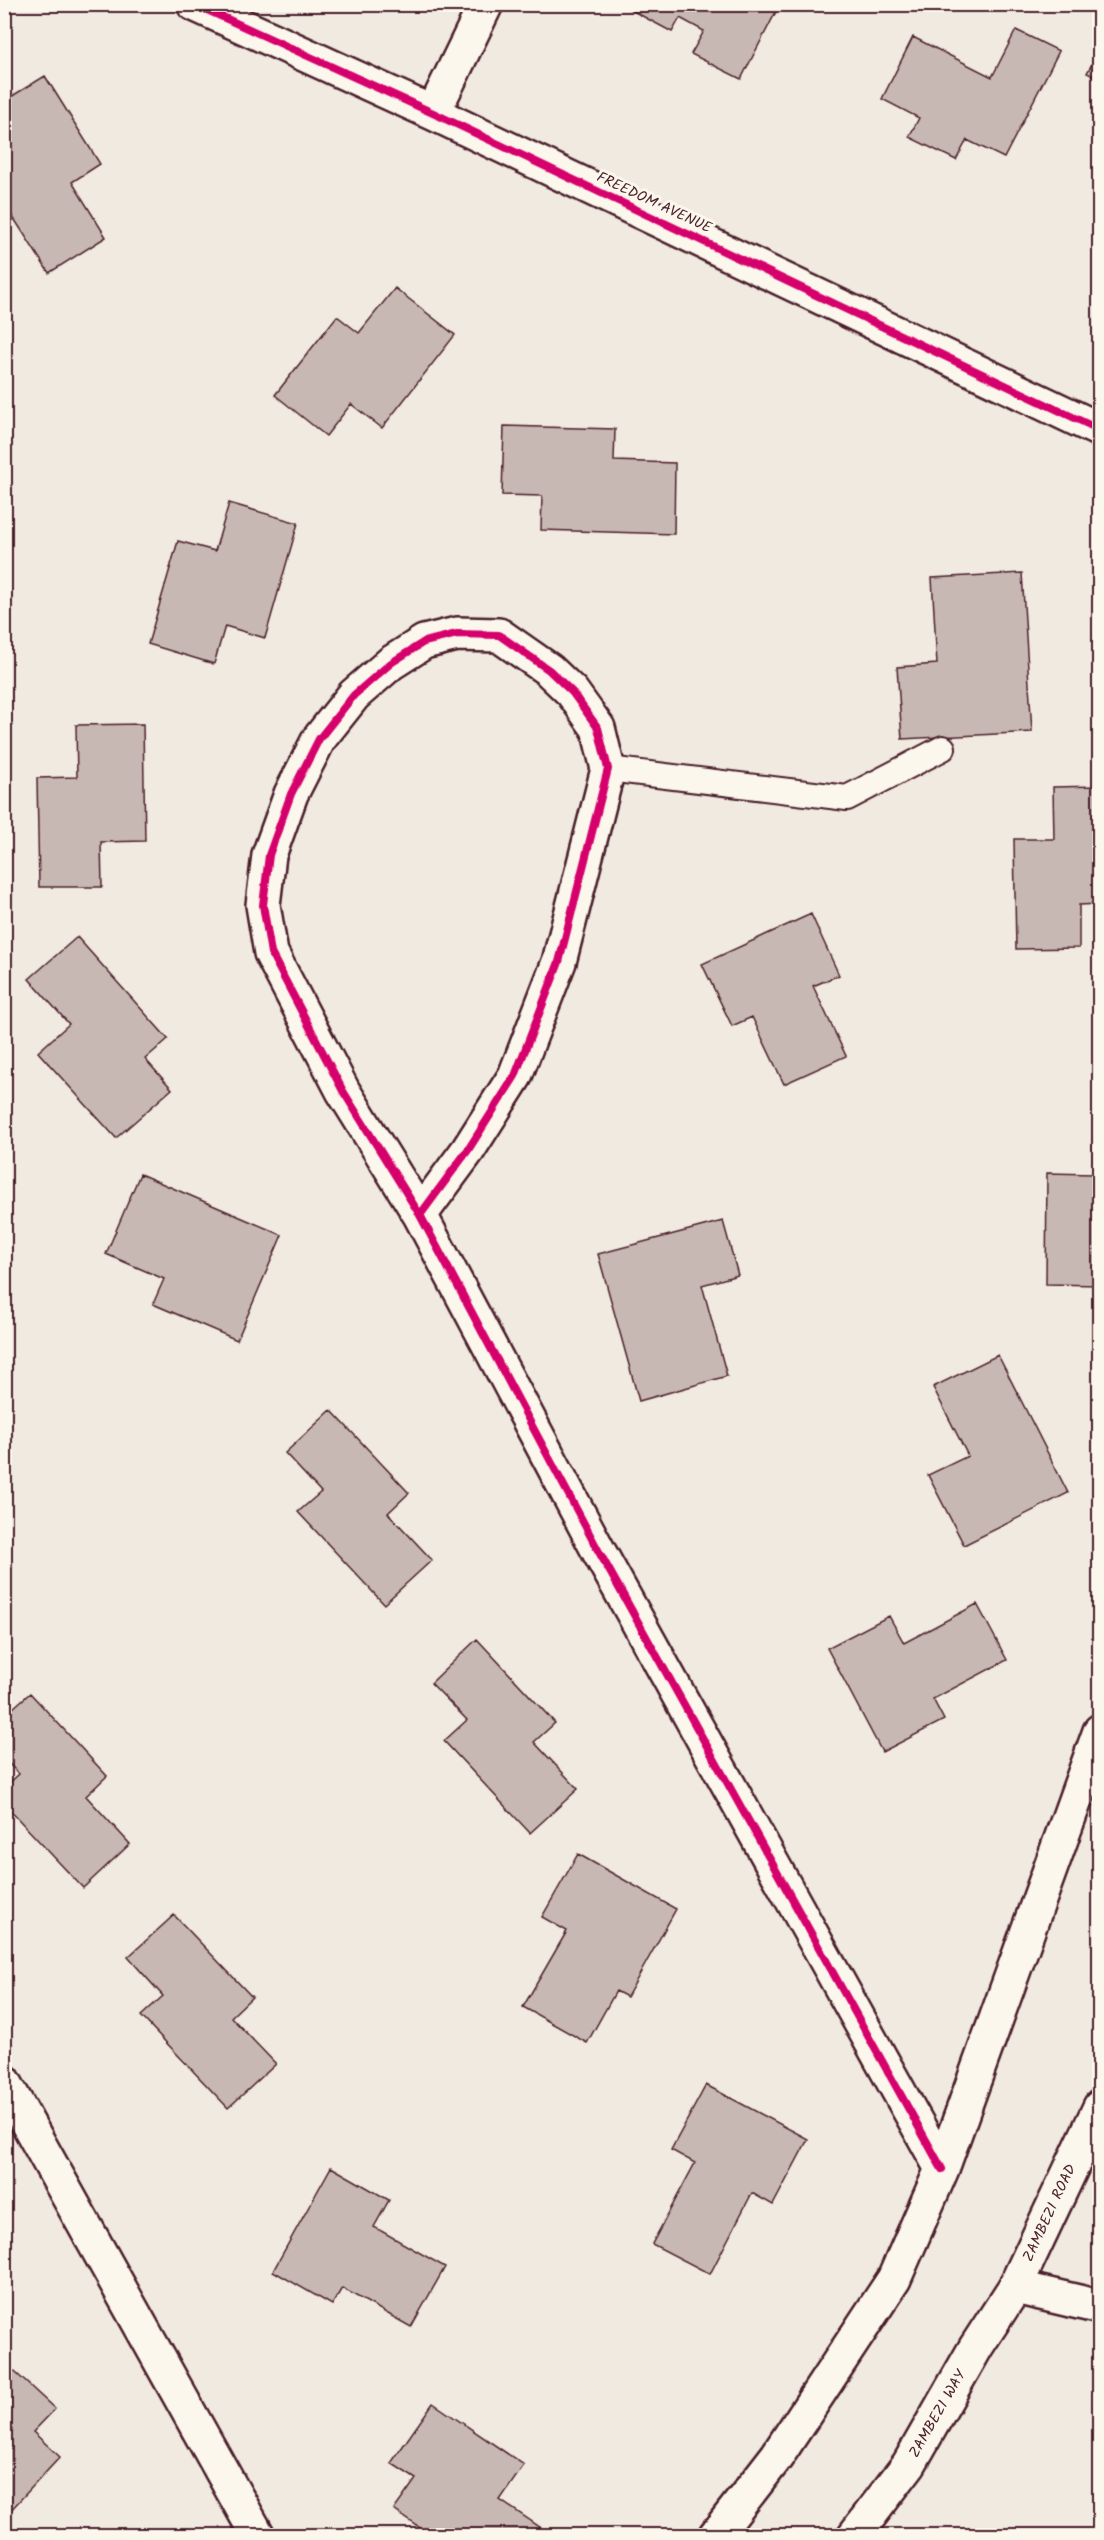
<svg xmlns="http://www.w3.org/2000/svg" width="1104" height="2540" viewBox="0 0 1104 2540" font-family="Kalam,sans-serif">
  <style>
    .building { fill: #c8b8b3; stroke: #4a1f2b; stroke-width: 1.5 }
    .lines { fill: none; stroke-linecap: round; stroke-linejoin: round }
    .lane-casing { stroke: #4a1f2b; stroke-width: 28 }
    .street-casing { stroke: #4a1f2b; stroke-width: 38 }
    .secondary-casing { stroke: #4a1f2b; stroke-width: 38 }
    .lane { stroke: #fbf7ec; stroke-width: 24 }
    .street { stroke: #fbf7ec; stroke-width: 33 }
    .secondary { stroke: #fbf7ec; stroke-width: 33 }
    .cycleway-casing { stroke: #fbf7ec; stroke-width: 11 }
    .cycleway { stroke: #d6006c; stroke-width: 8 }
    .labels { text-anchor: middle; dominant-baseline: central; stroke-width: 6; stroke-linejoin: round; paint-order: stroke }
    .street-label { font-size: 15px; fill: #4a1f2b; stroke: #fbf7ec }
  </style>
  <rect width="100%" height="100%" fill="#f0eae0"/>
  <filter id="ink" filterUnits="userSpaceOnUse"><feTurbulence type="fractalNoise" baseFrequency=".0167" numOctaves="2"/><feDisplacementMap in="SourceGraphic" scale="12" xChannelSelector="R" yChannelSelector="G"/><feConvolveMatrix kernelMatrix="1 2 1 2 8 2 1 2 1" color-interpolation-filters="sRGB"/></filter>
  <g filter="url(#ink)">
    <path class="building" d="M620 4H780L741 79 691 54 704 31 680 18 672 32Z
      M1016 30 1059 51 1004 158 967 140 956 160 909 137 919 118 882 99 913 37 992 77Z
      M1100 49V79L1087 73Z
      M45 76 100 164 72 182 106 237 49 273 4 203V151L9 148 4 142V101Z
      M395 288 455 335 382 428 351 404 326 436 275 395 337 316 359 333Z
      M504 426 615 429 614 461 675 463 674 534 541 530 542 496 502 495Z
      M229 503 298 523 265 638 225 626 214 664 148 644 178 541 215 551Z
      M1022 573 1032 732 902 739 897 667 937 664 932 578Z
      M143 724 145 841 101 842 102 887H39L37 778 77 777 76 725Z
      M1100 786V904L1079 905V948L1016 949 1014 839H1054L1053 787Z
      M811 914 839 975 813 986 846 1056 784 1084 752 1017 732 1026 702 964Z
      M77 937 168 1039 145 1059 172 1089 116 1138 38 1052 69 1024 29 979Z
      M1094 1120H1100V1285L1046 1284 1047 1173 1093 1174Z
      M140 1174 282 1235 237 1340 153 1304 164 1279 106 1254Z
      M723 1221 738 1275 702 1285 727 1376 639 1401 598 1254Z
      M998 1355 1068 1493 964 1545 928 1475 968 1456 933 1387Z
      M331 1410 409 1493 388 1513 432 1560 384 1604 298 1512 321 1492 285 1453Z
      M977 1604 1007 1660 933 1699 944 1720 882 1752 827 1648 889 1616 904 1643Z
      M477 1639 555 1723 534 1742 578 1789 530 1833 444 1741 467 1720 431 1683Z
      M30 1693 107 1776 86 1796 130 1844 83 1888 4 1804V1788L19 1774 4 1759V1716Z
      M578 1854 676 1909 627 1997 616 1991 587 2043 523 2007 567 1931 542 1917Z
      M174 1915 252 1997 231 2017 276 2064 228 2108 141 2016 163 1996 128 1957Z
      M706 2085 808 2139 773 2205 752 2193 710 2274 652 2244 695 2163 671 2150Z
      M331 2167 389 2200 374 2227 445 2267 411 2327 342 2288 332 2305 273 2271Z
      M4 2362 55 2409 33 2432 60 2457 9 2512 4 2507Z
      M433 2403 524 2465 500 2500 547 2532 544 2536H432L394 2510 416 2479 391 2463Z"/>
    <g class="lines">
      <defs>
        <path id="lane" d="M608 769 847 798 943 748"/>
        <path id="street" d="M194 4 433 113 1100 430
          M433 113 486 4
          M420 1215 468 1150 515 1076 559 962 608 769 598 728 572 692 549 670 499 635 457 634 424 642 391 663 354 695 319 739 291 794 269 855 263 905 271 953 343 1091 420 1215 598 1550 942 2169
          M4 2081 258 2536
          M1015 2287 1100 2107
          M715 2536 777 2456 894 2279 942 2169 1100 1731"/>
        <path id="secondary" d="M854 2536 909 2464 976 2347 1015 2287 1100 2307"/>
      </defs>
      <use href="#lane" class="lane-casing"/>
      <use href="#street" class="street-casing"/>
      <use href="#secondary" class="secondary-casing"/>
      <use href="#lane" class="lane"/>
      <use href="#street" class="street"/>
      <use href="#secondary" class="secondary"/>
      <defs>
        <path id="cycleway" d="M194 4 433 113 1100 430
          M420 1215 468 1150 515 1076 559 962 608 769 598 728 572 692 549 670 499 635 457 634 424 642 391 663 354 695 319 739 291 794 269 855 263 905 271 953 343 1091 420 1215 598 1550 942 2169"/>
      </defs>
      <use href="#cycleway" class="cycleway-casing"/>
      <use href="#cycleway" class="cycleway"/>
    </g>
  </g>
  <g class="labels">
    <g class="street-label">
      <text transform="translate(654 203) rotate(25)">FREEDOM AVENUE</text>
      <text transform="translate(1050 2213) rotate(-65)">ZAMBEZI ROAD</text>
      <text transform="translate(938 2414) rotate(-60)">ZAMBEZI WAY</text>
    </g>
  </g>
  <rect width="1104" height="2540" fill="none" stroke="#fbf7ec" stroke-width="24"/>
  <rect x="12" y="12" width="1080" height="2516" fill="none" stroke="#4a1f2b" stroke-width="2" filter="url(#ink)"/>
</svg>
